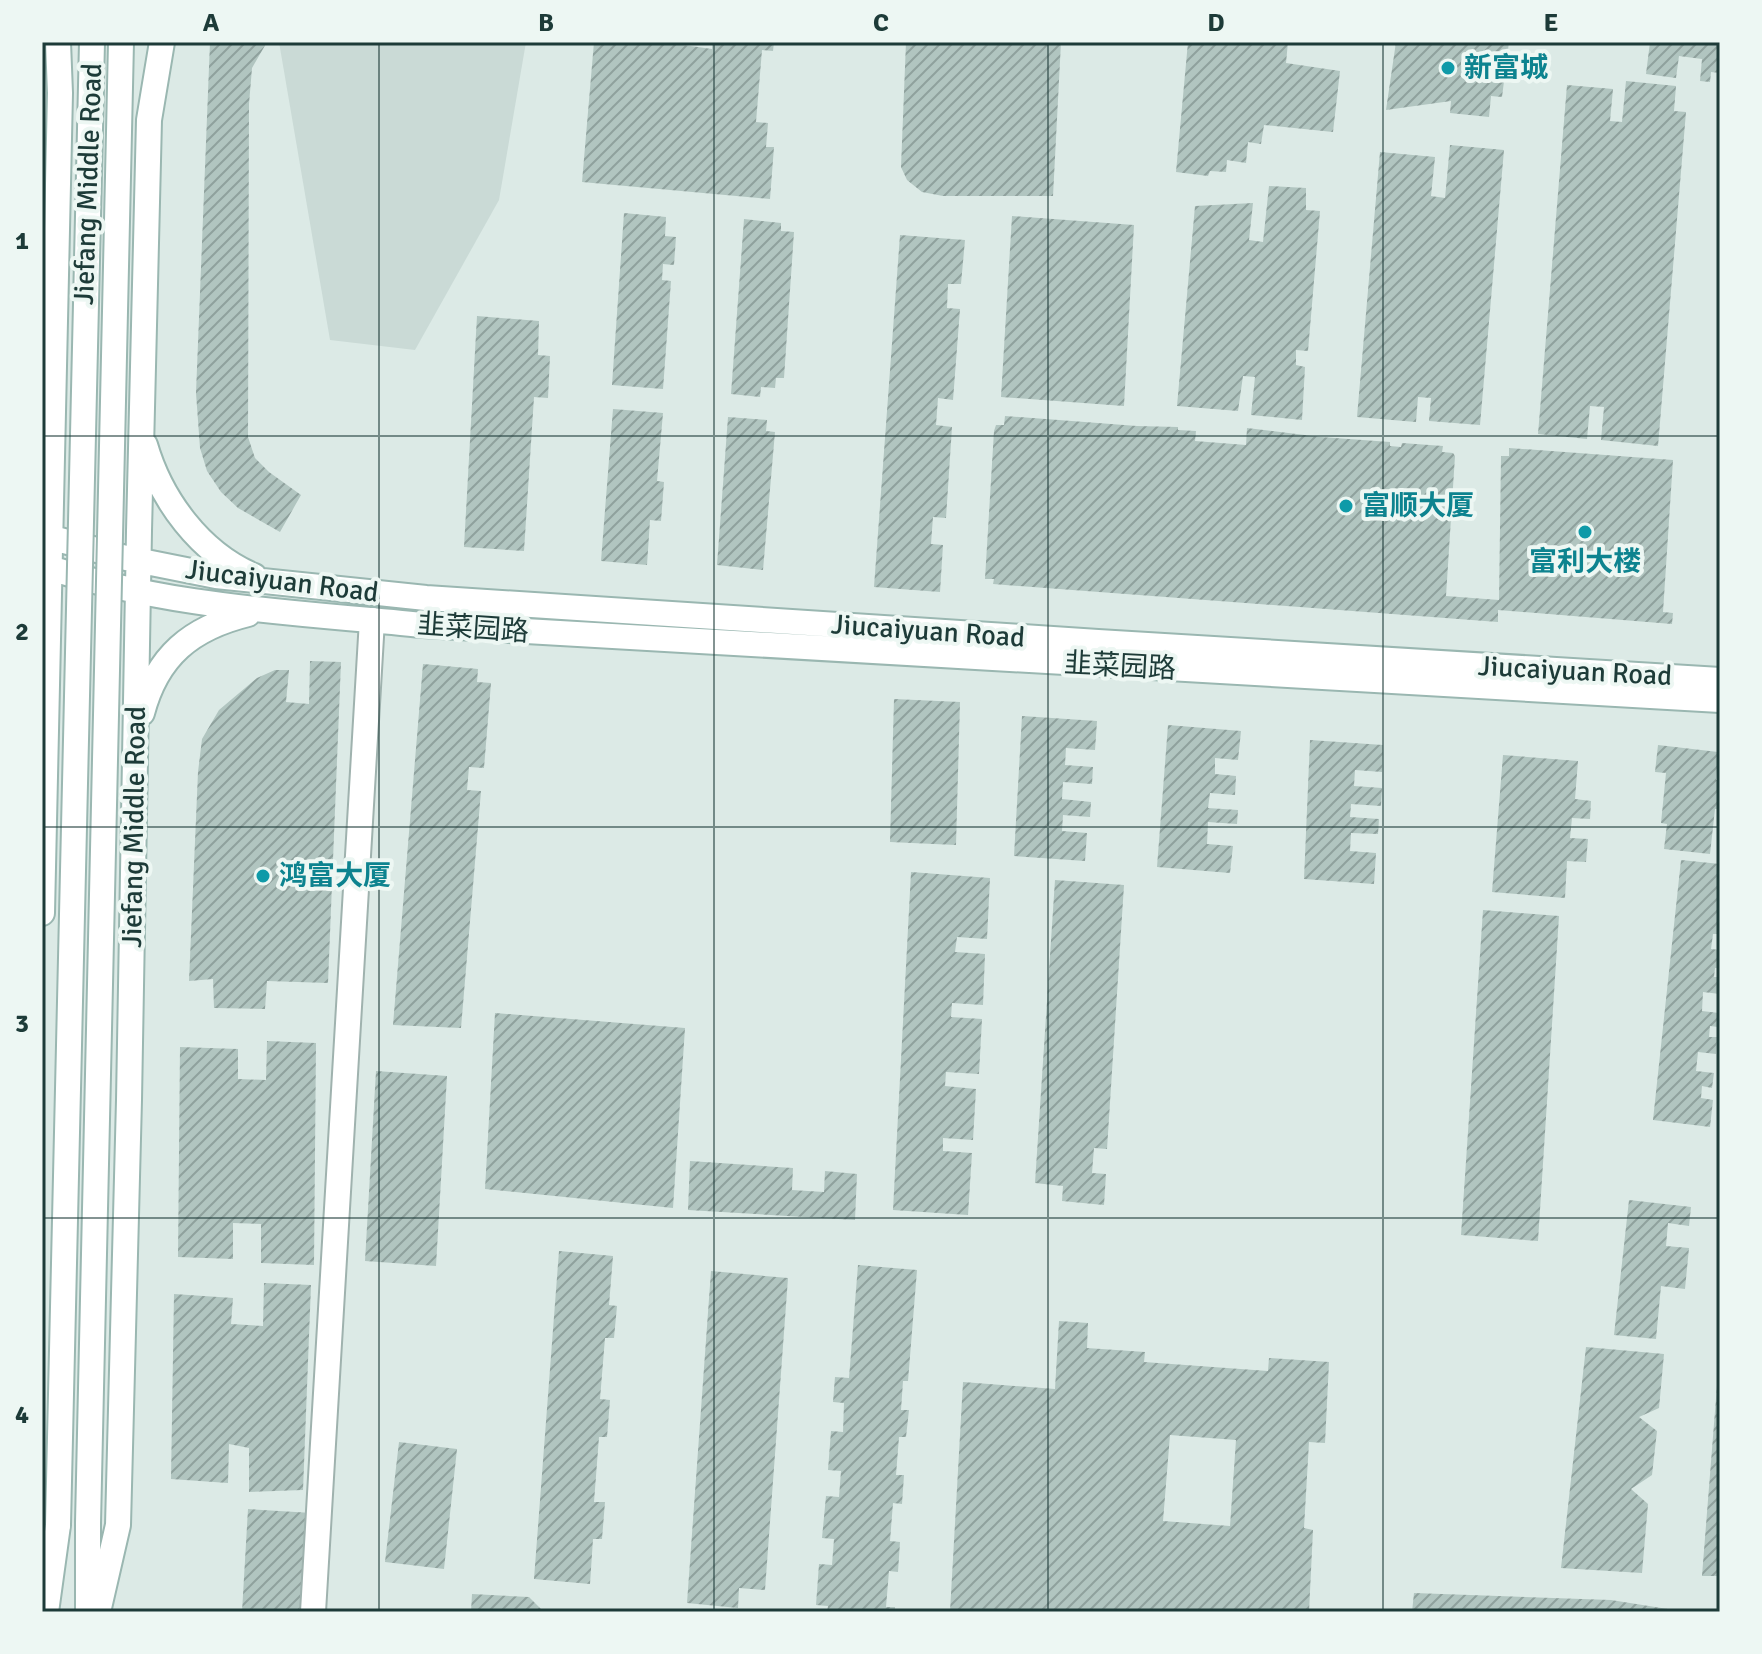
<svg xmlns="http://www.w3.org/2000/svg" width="1762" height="1654" viewBox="0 0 1762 1654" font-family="Signika,'Noto Sans SC',sans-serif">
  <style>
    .built { fill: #cadad6 }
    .building { fill: url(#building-hatch); fill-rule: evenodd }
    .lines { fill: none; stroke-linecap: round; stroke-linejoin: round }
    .street-casing { stroke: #9fb2ae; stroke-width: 28 }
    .secondary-casing { stroke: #9ab7b1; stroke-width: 28 }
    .street { stroke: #fff; stroke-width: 24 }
    .secondary { stroke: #fff; stroke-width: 24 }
    .secondary-bridge-casing { stroke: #9ab7b1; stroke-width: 28; stroke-linecap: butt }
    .secondary-bridge { stroke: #fff; stroke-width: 24 }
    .grid { fill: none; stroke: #1d3b38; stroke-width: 2; stroke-opacity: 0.55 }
    .culture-dot { fill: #0f9aa8; stroke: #edf7f3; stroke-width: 3 }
    .labels { text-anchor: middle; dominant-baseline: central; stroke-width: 8; stroke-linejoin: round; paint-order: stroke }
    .culture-label { font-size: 28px; font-weight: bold; fill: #0d838f; stroke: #edf7f3; text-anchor: start }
    .street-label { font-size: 28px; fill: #1d3b38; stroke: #edf7f3 }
    .neatline { fill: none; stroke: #1d3b38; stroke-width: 3 }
    .grid-label { font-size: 26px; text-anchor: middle; font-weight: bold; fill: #1d3b38 }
  </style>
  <defs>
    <pattern id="building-hatch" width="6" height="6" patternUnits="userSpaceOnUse" patternTransform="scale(2)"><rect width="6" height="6" fill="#b1c5c0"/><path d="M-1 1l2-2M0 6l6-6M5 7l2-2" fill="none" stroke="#8fa19d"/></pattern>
  </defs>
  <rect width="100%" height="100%" fill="#dceae6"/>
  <path class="built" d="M279 42H526L499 200 415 350 330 340Z"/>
  <path class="building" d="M210 42H267L252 68 249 104 248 437 255 458 269 472 301 495 280 532 238 508 221 492 207 471 200 448 196 393Z
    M594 42H662L712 49V42H774L773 51 762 50 756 122 768 123 766 147H774L770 199 582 182Z
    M906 42H1061L1053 196H943L922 192 907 180 901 167Z
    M1188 42H1288L1286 63 1340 71 1333 132 1264 125 1261 144 1248 142 1246 163 1227 160 1226 172 1210 171 1208 176 1176 172Z
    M1396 42H1509L1502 97 1491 96 1489 117 1450 113 1451 101 1386 110Z
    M1650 42H1720V73L1711 72 1710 82 1700 81 1702 59 1679 56 1676 78 1646 74Z
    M1626 81 1676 86 1674 111 1686 112 1658 446 1601 440 1604 407 1590 406 1587 439 1538 434 1567 85 1613 89 1610 121 1622 122Z
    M1450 145 1504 150 1480 425 1429 421 1431 398 1418 397 1416 422 1357 417 1380 152 1435 157 1431 196 1445 198Z
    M1269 186 1306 188V210L1320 211 1308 351 1296 350V365L1305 367 1302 420 1251 415 1255 377 1243 376 1238 411 1177 406 1195 206 1253 203 1249 240 1263 242Z
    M624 213 666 217 665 236 676 237 674 265 663 264 662 280 671 281 663 389 612 385Z
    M1012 216 1134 225 1124 406 1001 397Z
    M744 219 781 223V231L794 232 784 378H776L775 388 761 387 760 397 731 394Z
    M900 235 965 240 961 284H948L947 308 960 309 953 400 938 398 936 425 952 427 946 518 933 517 931 544 943 545 940 592 874 587Z
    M477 316 539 321 538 355 550 356 548 398 534 397 524 551 464 547Z
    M613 409 663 413 657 481 664 482 661 521 650 520 647 565 601 561Z
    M1005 416 1137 426 1178 427V430L1196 431 1195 441 1246 445 1247 428 1321 437 1390 442V446L1401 447 1402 443 1443 446 1442 452 1453 453 1455 456 1446 596 1499 600 1501 456H1509V448L1673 460 1663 612 1673 613 1672 624 1498 610V622L993 584 994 579H985L994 431 996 425H1004Z
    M728 417 767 420 766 431 775 432 763 570 717 565Z
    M310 661 341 662 328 983 267 981 265 1009 214 1008 213 979 189 981 198 772 202 739 219 710 257 678 275 670H289L286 702 309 704Z
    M423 664 478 669 477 682 491 683 484 768 469 767 467 790 481 791 461 1028 393 1025Z
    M894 699 960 702 956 845 890 842Z
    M1022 716 1097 721 1095 750 1066 748 1065 765 1093 767 1092 784 1063 782 1062 799 1091 802 1090 817 1063 815 1062 831 1087 833 1085 861 1014 856Z
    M1168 725 1241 731 1238 760 1215 758V774L1236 776 1235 795 1210 793 1208 808 1238 810 1237 824 1208 822 1207 844 1233 846 1230 873 1157 867Z
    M1310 740 1383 745 1382 772 1355 770 1354 786 1382 788 1381 806 1351 804 1350 817 1379 819 1378 834 1351 833 1350 851 1376 853 1374 884 1304 879Z
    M1658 745 1718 752 1716 780H1720V809H1715L1710 854 1664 849 1667 824 1661 823 1666 773 1655 772Z
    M1503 755 1578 761 1575 799 1591 801 1590 819 1572 818 1570 838 1588 839 1586 862 1567 861 1565 898 1492 892Z
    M1681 860 1720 864V884L1718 883 1717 891 1720 892V934H1713L1711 949 1720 950V968H1715L1714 977H1720V994L1703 992 1702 1011 1719 1013 1718 1027 1710 1026 1709 1037H1717L1716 1054 1698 1052 1696 1071 1714 1073 1712 1088 1702 1086 1701 1098 1713 1100 1710 1127 1653 1120Z
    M911 872 990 878 987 939 957 937 955 952 985 954 983 1005 952 1003 951 1017 982 1019 979 1074 946 1072 945 1086 976 1089 973 1140 943 1138V1151L972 1153 968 1215 893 1210Z
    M1055 880 1124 885 1107 1149 1094 1148 1092 1173 1106 1174 1104 1205 1062 1201 1063 1186 1035 1183Z
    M1483 910 1559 916 1538 1241 1461 1235Z
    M495 1013 685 1028 673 1208 485 1189Z
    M267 1041 316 1043 314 1265 261 1263V1224L233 1223V1259L178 1257 180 1047 238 1049V1079L266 1080Z
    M376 1071 447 1076 436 1266 365 1261Z
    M690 1161 793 1168 792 1190 824 1192 825 1171 857 1174 855 1220 688 1210Z
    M1629 1200 1691 1207 1689 1226 1668 1223 1666 1246 1689 1248 1685 1289 1661 1286 1656 1339 1614 1335Z
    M559 1251 613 1256 609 1305 617 1306 614 1338H605L600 1399 610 1400 607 1437H599L594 1502H605L602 1539H593L590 1584 534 1579Z
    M858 1265 917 1270 908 1381H903L901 1410H909L906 1437H899L896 1475H904L902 1504 893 1503 890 1541 900 1542 898 1572 889 1571 886 1607H895V1612H827L828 1606 816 1605 819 1564 832 1565 834 1539 822 1538 826 1496 839 1497 841 1471 828 1470 831 1431 843 1432 844 1403 833 1402 835 1377 849 1378Z
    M711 1271 788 1278 765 1590 739 1588 738 1608 687 1603Z
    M264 1283 311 1285 303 1490 249 1492V1448L229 1444 228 1483 171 1479 174 1294 233 1298 231 1324 263 1326Z
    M1059 1321 1088 1323 1087 1348 1145 1352 1144 1362 1268 1371 1269 1358 1329 1362 1325 1443 1309 1442 1304 1528 1313 1530 1309 1612H950L963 1382 1055 1389ZM1170 1435 1236 1440 1230 1526 1163 1521Z
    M1586 1347 1664 1354 1659 1408 1639 1417 1657 1431 1652 1475 1631 1489 1648 1504 1642 1573 1561 1568Z
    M1718 1373H1720V1576H1702Z
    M399 1442 457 1449 444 1569 385 1562Z
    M248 1509 312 1513 307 1612H242Z
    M1414 1593 1611 1600 1674 1610 1412 1612Z
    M472 1594 529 1597 544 1612H471Z"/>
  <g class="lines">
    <defs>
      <path id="street" d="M313 1612 372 620"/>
      <path id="secondary" d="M145 445C161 500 200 553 254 576
        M42 535 126 558 216 576 426 598 1098 642 1720 680
        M42 565C164 608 296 612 423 625L1720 700
        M142 713C157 656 191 628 248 614
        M42 913 60 93 58 42
        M88 1523V1612
        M46 1612 58 1525
        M98 1612 118 1525 129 1100 139 531 149 120 162 42"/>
    </defs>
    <use href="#street" class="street-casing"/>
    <use href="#secondary" class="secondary-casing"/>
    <use href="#street" class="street"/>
    <use href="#secondary" class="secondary"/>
    <defs>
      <path id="secondary-bridge" d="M88 1523 121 42
        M58 1525 92 42"/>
    </defs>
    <use href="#secondary-bridge" class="secondary-bridge-casing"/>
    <use href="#secondary-bridge" class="secondary-bridge"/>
  </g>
  <path class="grid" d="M379 42V1612M714 42V1612M1048 42V1612M1383 42V1612M42 436H1720M42 827H1720M42 1218H1720"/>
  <g class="culture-dot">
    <circle cx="1448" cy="68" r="8"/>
    <circle cx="1346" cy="506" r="8"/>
    <circle cx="1585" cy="532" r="8"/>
    <circle cx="263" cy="876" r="8"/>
  </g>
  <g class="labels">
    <g class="culture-label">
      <text x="1464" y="68">新富城</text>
      <text x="1362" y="506">富顺大厦</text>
      <text x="1585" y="562" text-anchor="middle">富利大楼</text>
      <text x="279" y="876">鸿富大厦</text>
    </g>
    <g class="street-label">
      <text transform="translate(88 184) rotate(-88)">Jiefang Middle Road</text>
      <text transform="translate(282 581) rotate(7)">Jiucaiyuan Road</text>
      <text transform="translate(473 628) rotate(4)">韭菜园路</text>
      <text transform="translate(928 631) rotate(4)">Jiucaiyuan Road</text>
      <text transform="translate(1120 666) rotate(3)">韭菜园路</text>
      <text transform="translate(1575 671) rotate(3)">Jiucaiyuan Road</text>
      <text transform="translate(134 827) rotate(-89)">Jiefang Middle Road</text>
    </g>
  </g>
  <rect width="1762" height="1654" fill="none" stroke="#edf7f3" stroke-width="88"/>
  <rect x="44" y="44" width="1674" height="1566" class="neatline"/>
  <g class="grid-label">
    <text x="211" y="31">A</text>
    <text x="546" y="31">B</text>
    <text x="881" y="31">C</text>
    <text x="1216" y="31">D</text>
    <text x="1551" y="31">E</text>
    <text x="22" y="249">1</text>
    <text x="22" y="640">2</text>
    <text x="22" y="1032">3</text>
    <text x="22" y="1423">4</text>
  </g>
</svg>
